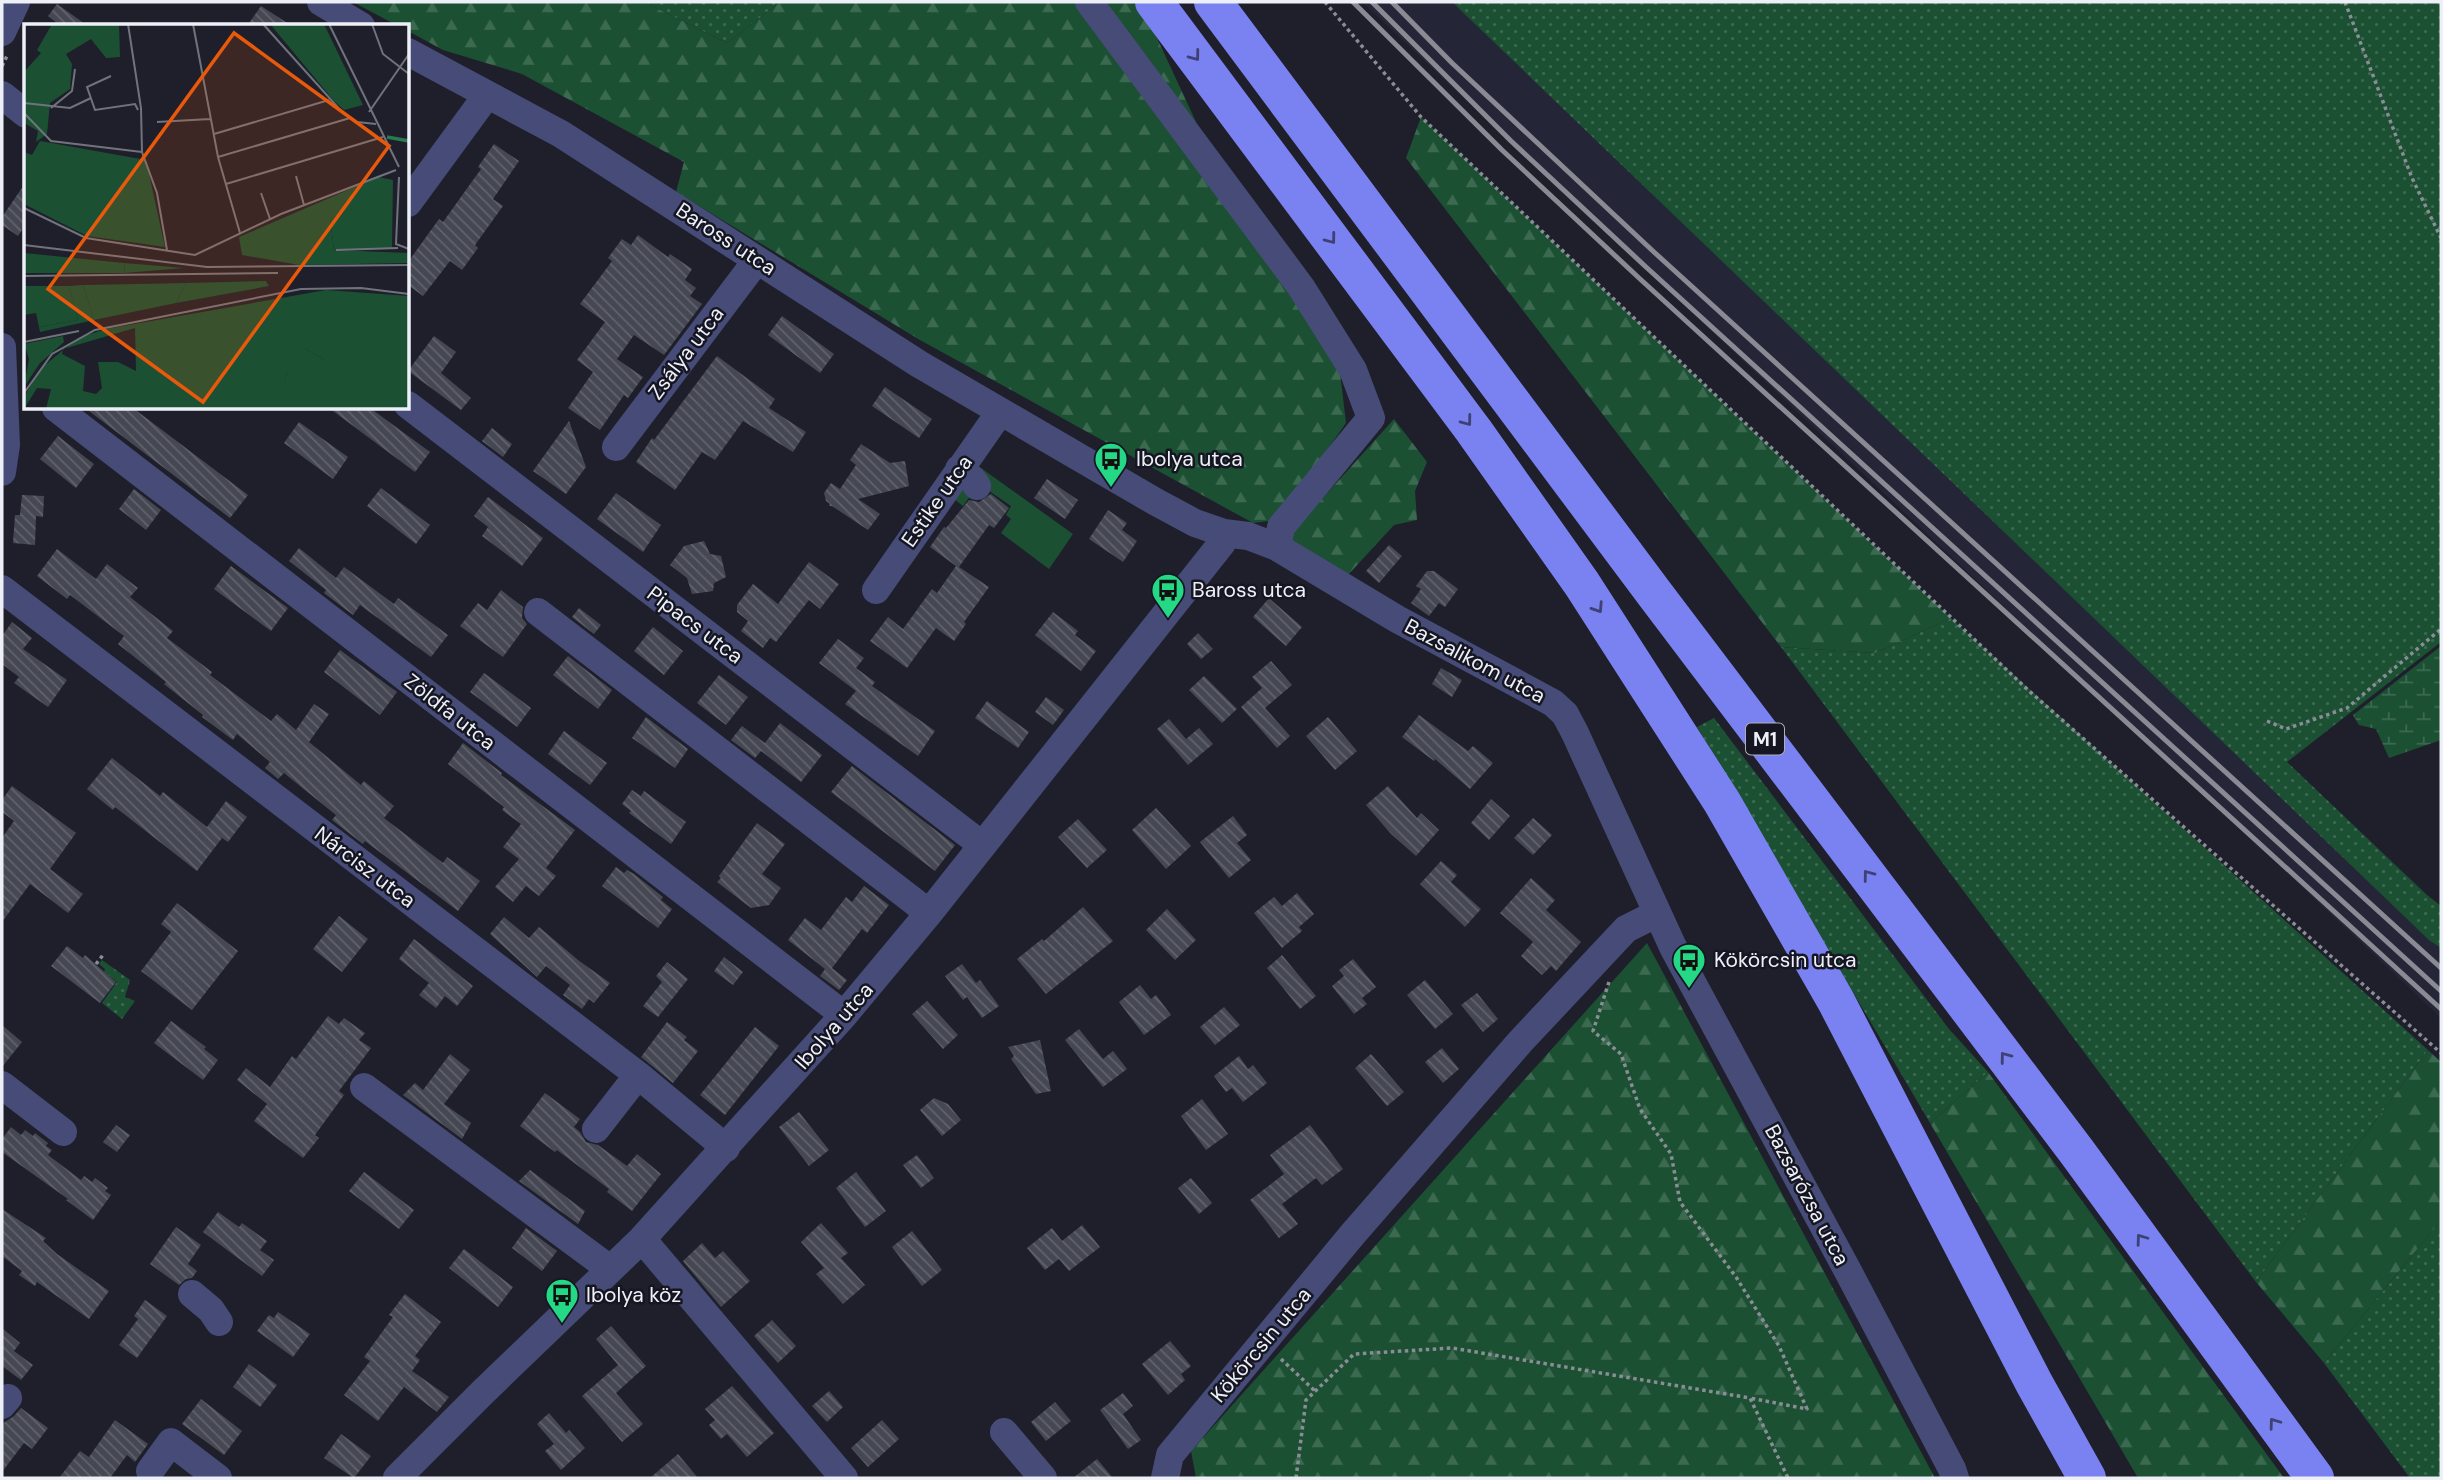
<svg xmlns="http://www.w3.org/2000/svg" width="2443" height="1480" viewBox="0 0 2443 1480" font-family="'DM Sans',sans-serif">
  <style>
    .built { fill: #242637 }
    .grass { fill: url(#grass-dots) }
    .forest { fill: url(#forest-firs) }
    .wetland { fill: url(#wetland-marsh) }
    .garden { fill: #1b5033 }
    .building { fill: url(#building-back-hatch) }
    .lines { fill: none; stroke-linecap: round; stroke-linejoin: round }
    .path { stroke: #8b8d96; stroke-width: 3.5; stroke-dasharray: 3.5 3.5; stroke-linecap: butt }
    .minor { stroke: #464b77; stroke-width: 28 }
    .highway { stroke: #7a82f1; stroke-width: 38 }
    .rail { stroke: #898a93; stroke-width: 5 }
    .oneway { stroke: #3d4174 }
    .labels { text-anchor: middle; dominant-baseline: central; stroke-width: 5; stroke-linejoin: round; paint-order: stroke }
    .shield { fill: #151621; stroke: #adafb7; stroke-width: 2 }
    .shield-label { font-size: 19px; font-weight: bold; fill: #eef0f7 }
    .street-label { font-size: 21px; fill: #eef0f7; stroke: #151621 }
    .poi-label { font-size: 21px; fill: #eef0f7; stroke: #151621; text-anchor: start }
    .inset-river { fill: none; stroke: #2a7a50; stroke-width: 3.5 }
    .inset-road { fill: none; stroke: #71737c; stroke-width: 2 }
    .view { fill: #e8590c; fill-opacity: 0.15; stroke: #e8590c; stroke-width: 3.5 }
    .inset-edge { fill: none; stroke: #eef0f7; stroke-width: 3.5 }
  </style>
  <defs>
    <pattern id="grass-dots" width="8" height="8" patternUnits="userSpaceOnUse" patternTransform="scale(1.75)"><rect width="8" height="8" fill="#1b5033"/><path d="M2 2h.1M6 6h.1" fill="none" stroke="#3c6a51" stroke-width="1.8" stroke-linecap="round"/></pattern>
    <pattern id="forest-firs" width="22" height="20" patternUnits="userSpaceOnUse" patternTransform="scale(1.75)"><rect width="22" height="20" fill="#1b5033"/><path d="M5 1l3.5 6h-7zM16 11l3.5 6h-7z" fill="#3c6a51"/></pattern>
    <pattern id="wetland-marsh" width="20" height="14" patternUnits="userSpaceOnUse" patternTransform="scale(1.75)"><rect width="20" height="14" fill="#1b5033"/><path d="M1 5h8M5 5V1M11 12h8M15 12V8" fill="none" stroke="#3c6a51"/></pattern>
    <pattern id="building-back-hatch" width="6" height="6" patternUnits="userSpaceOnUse" patternTransform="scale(1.75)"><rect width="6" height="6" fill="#454753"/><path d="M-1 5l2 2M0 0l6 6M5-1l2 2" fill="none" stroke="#60626c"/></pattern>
  </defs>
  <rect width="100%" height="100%" fill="#1e1f2a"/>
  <path class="built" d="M1362 2H1452L2429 939 2441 948V1018Z"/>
  <path class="grass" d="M644 2H780L727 43Z
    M1452 2H2441V642L2287 762 2427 895 2441 906V948L2429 940Z
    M1951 618 2428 1050 2256 1282 1781 647 1875 653Z
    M1714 718 1949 1029 1988 1072 1930 1123 1697 727Z
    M102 960 130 980 125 997 135 1001 122 1019 102 1003 117 982 104 972 105 969 99 964Z
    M2441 1220V1478H2410L2324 1363Z"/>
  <path class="forest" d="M353 2H644L727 43 780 2H1133L1151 25 1248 234 1339 364 1346 423 1288 505 1269 521 1253 523 920 340 676 192 684 162 522 74 443 50 408 31V26H398Z
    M1421 117 1951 618 1875 653 1781 647 1406 158Z
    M1394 419 1427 462 1415 491 1417 520 1394 525 1347 576 1285 540Z
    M1647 943 1935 1478H1196L1191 1451Z
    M2428 1050 2441 1062V1220L2324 1363 2256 1282Z
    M1988 1072 2284 1478H2138L1930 1123Z"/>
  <path class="wetland" d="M2441 646V740L2389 758 2376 729 2359 725 2353 715Z"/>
  <path class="garden" d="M974 463 1073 534 1049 569 1001 533 1011 519 1006 515 1011 506 979 484 963 506 950 496Z"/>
  <path class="building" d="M57 4 88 26H61L48 16Z
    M261 6 292 26H247Z
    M494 144 519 161 493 199 503 206 475 245 478 248 462 270 450 261 423 296 408 285V262L439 219 443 222 481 169 478 167Z
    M26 182V224L18 236 2 225V217Z
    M638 235 668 257 670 254 692 269 685 280 696 288 690 296 702 304 664 355 634 335 617 359 643 377 628 398 624 395 600 430 568 408 593 372 577 360 605 322 580 304 612 261 608 258 622 239 631 245Z
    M782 316 834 354 820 373 768 335Z
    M434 336 456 352 441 373 471 398 461 410 408 371Z
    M717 356 775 399 769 408 806 432 793 452 743 421 715 460 702 452 675 490 636 462 652 438 654 440Z
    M885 387 932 419 919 438 872 406Z
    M85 408H133L248 495 230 518Z
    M329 408H370L430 452 415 472Z
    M569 421 586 467 566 494 533 471Z
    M299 422 348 457 333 479 284 443Z
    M492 428 512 444 503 457 482 441Z
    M58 436 94 464 76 488 40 459Z
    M861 444 890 463 905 461 909 486 858 499 880 514 868 530 832 506H829L830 504 826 501 824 493 831 483 840 489 856 465 850 460Z
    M1047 479 1078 500 1065 519 1034 498Z
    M381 488 430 525 416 544 367 506Z
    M134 489 161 510 146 530 119 509Z
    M616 493 661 525 643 552 597 519Z
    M991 494 1009 508 994 528 989 525 959 567 989 587 964 622 966 624 954 641 936 628 907 668 870 641 888 617 903 629 932 589 937 593 956 566 930 547 944 527 946 528 969 500 979 502Z
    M22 495 44 496 43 517 36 516 35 545 13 543 15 515H20Z
    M488 497 543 538 522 566 482 536 488 527 474 516Z
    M1108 510 1127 523 1122 530 1137 541 1123 562 1089 539Z
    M704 541 710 554 721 556 726 577 714 583 713 591 692 594 687 578 670 565 684 546Z
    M1389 545 1402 556 1379 583 1366 571Z
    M299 548 336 578 344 567 394 604 398 598 448 635 431 657 360 605 353 615 324 593 326 590 289 561Z
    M57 549 96 579 107 564 138 588 130 597 173 631 167 638 212 672 210 675 271 721 277 714 296 730 314 704 329 714 309 742 361 785 364 781 394 806 384 818 443 863 447 857 480 881 458 911 365 841 363 844 332 820 336 815 284 773 278 779 265 768 270 762 237 734 233 740 202 717 203 715 164 684 166 682 118 644 124 636 70 595 67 599 37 576Z
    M809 562 839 584 820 609 809 600 776 642 770 638 763 648 741 631 748 621 737 612V605L753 584 778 604Z
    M231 566 288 608 271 631 214 589Z
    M1427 571H1434L1458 589 1445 607 1439 603 1429 616 1411 603 1421 589 1416 586Z
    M501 590 523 607 522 618 527 624 503 657 460 626 478 603 487 610Z
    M1269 598 1302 627 1286 646 1253 617Z
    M579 608 601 625 594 634 572 617Z
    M1053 612 1078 631 1075 635 1096 651 1081 671 1035 635Z
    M12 622 32 638 23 649 67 680 48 707 14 683 19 677 2 664V636Z
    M653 627 683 651 664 675 634 651Z
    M1198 633 1213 649 1201 659 1187 644Z
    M838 639 864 658 856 668 875 682 872 686 935 731 918 756 845 704 856 691 819 663Z
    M340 650 397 692 380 715 324 672Z
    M568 656 612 690 598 709 553 675Z
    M1271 661 1292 685 1265 708 1290 736 1277 748 1241 707 1262 688 1252 677Z
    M1441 668 1462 680 1452 697 1432 684Z
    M484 673 531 708 517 727 470 692Z
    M719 675 748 697 726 725 697 703Z
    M1204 676 1237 709 1222 723 1189 690Z
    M1046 697 1064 710 1053 725 1035 712Z
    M987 701 1029 732 1018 748 975 718Z
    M1419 715 1468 751 1473 746 1493 763 1470 789 1435 759 1434 761 1402 737Z
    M646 717 688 749 675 768 632 738Z
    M1328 717 1357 751 1335 770 1306 736Z
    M1169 719 1186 739 1199 728 1213 744 1188 765 1157 729Z
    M780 723 822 755 801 782 761 751 755 758 731 740 742 726 765 743Z
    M564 731 607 763 590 785 548 754Z
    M463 743 502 773 501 775 575 830 546 868 556 876 539 896 526 886 513 902 495 887 519 859 503 847 521 824 502 810 504 807 448 764Z
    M112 758 160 796 163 792 207 827 226 801 247 817 228 842 222 838 197 871 115 807 113 810 87 789Z
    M852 766 955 845 935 871 831 792Z
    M12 786 76 833 50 869 83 894 68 913 30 884 2 922V838L14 821 2 812V800Z
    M1388 786 1417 818 1421 813 1439 830 1416 856 1391 834 1366 805Z
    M632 790 641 796 644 791 686 822 671 844 629 813 631 811 622 804Z
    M1491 799 1510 816 1489 840 1471 823Z
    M1156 808 1191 846 1166 869 1132 830Z
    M1233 816 1247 835 1237 843 1251 860 1229 878 1200 842Z
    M1533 818 1552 835 1533 855 1514 838Z
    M1078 819 1107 850 1087 868 1058 837Z
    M757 823 785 844 762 874 781 888 769 905 751 908 717 882 721 878 719 876Z
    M1441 861 1457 875 1451 882 1481 909 1465 927 1420 884Z
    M616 867 624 873 627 870 634 874 663 897 661 900 672 909 658 928 602 886Z
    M1531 878 1555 900 1546 910 1581 942 1556 971 1551 966 1542 975 1521 956 1533 942 1500 913Z
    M864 886 889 905 867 933 862 929 832 968 847 980 839 990 820 976 825 969 788 940 805 918 821 930 846 897 852 902Z
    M1297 893 1314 914 1299 927 1302 931 1282 948 1254 913 1274 897 1282 906Z
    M177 903 238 951 192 1010 141 971 171 932 161 924Z
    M1083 907 1113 941 1046 994 1017 959 1042 939 1044 941Z
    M1167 909 1196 940 1175 960 1146 930Z
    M339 916 368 939 342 972 313 949Z
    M504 917 529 938 539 927 578 960 610 983 594 1003 589 999 582 1009 563 995 570 985 546 966 537 977 490 934Z
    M414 939 473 986 457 1006 445 996 436 1008 419 995 429 983 399 959Z
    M67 946 83 958 85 955 116 982 100 1003 51 966Z
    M1282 955 1316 996 1300 1009 1267 968Z
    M724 957 743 972 733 985 714 971Z
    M1353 959 1376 987 1362 998 1367 1004 1354 1014 1332 986 1344 976 1339 970Z
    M667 962 688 979 658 1017 643 1006 662 982 656 976Z
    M962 964 976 983 980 980 999 1006 982 1018 967 997 963 1000 945 976Z
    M1425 980 1453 1014 1435 1029 1407 995Z
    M1140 985 1151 999 1156 995 1171 1015 1144 1035 1119 1002Z
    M1477 993 1498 1019 1483 1032 1461 1005Z
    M927 1001 958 1035 943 1049 912 1014Z
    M1224 1007 1240 1025 1215 1045 1200 1027Z
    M328 1016 339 1024 344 1018 365 1033 359 1040 371 1048 339 1091 344 1095 315 1135 319 1138 303 1158 254 1121 267 1104 237 1080 246 1068 270 1087 292 1056 296 1059Z
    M171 1021 206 1047 204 1049 218 1060 203 1080 154 1043Z
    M667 1022 687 1037 684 1040 698 1051 673 1083 641 1057Z
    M2 1025 22 1042 2 1067Z
    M755 1027 779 1046 725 1115 700 1095Z
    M1079 1029 1103 1059 1113 1051 1127 1069 1103 1087 1065 1040Z
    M1040 1040 1051 1091 1036 1094 1011 1059 1014 1056 1008 1047Z
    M1442 1048 1459 1069 1443 1083 1425 1062Z
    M450 1054 470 1070 444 1104 471 1123 462 1139 403 1095 415 1083 423 1090Z
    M1371 1054 1404 1092 1387 1106 1355 1068Z
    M1239 1056 1248 1069 1253 1065 1267 1083 1243 1102 1232 1088 1226 1092 1214 1076Z
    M545 1093 580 1119 574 1127 580 1132 586 1142 598 1145 627 1166 637 1154 661 1174 632 1211 607 1192 609 1189 557 1150 555 1152 520 1126Z
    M934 1098 948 1104 961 1120 942 1136 920 1110Z
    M1202 1099 1228 1134 1206 1150 1181 1116Z
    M799 1112 829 1150 809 1166 779 1127Z
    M116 1125 130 1135 117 1152 103 1142Z
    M1310 1125 1343 1169 1322 1185 1316 1178 1282 1204 1298 1224 1279 1238 1250 1200 1284 1174 1270 1155Z
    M11 1127 21 1135 25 1130 33 1136 35 1133 48 1143 46 1146 52 1150 48 1155 81 1180 84 1176 92 1182 95 1178 108 1188 105 1191 111 1195 93 1220 66 1200 68 1199 2 1152V1139Z
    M917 1155 934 1178 921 1188 903 1165Z
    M530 1170 585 1211 578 1224 519 1181Z
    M364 1172 414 1210 399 1229 349 1191Z
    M856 1172 886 1211 865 1227 836 1188Z
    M1191 1178 1212 1203 1199 1214 1178 1188Z
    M2 1209 46 1238 43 1241 57 1254 109 1291 89 1319 37 1282 35 1286 19 1275 22 1271 2 1256Z
    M218 1212 239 1227 242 1223 267 1241 260 1250 274 1260 262 1276 203 1232Z
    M821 1223 848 1253 841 1258 865 1285 843 1304 816 1274 824 1268 801 1242Z
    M1082 1225 1100 1247 1069 1271 1059 1259 1045 1270 1027 1248 1052 1228 1062 1241Z
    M176 1227 201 1245 188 1264 197 1271 192 1278 186 1279 179 1285 150 1264Z
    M526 1228 557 1251 542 1271 512 1248Z
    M912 1231 942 1270 922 1286 892 1247Z
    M702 1243 715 1258 723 1251 750 1281 721 1307 683 1261Z
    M464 1249 513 1287 498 1307 449 1268Z
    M405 1294 441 1322 415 1356 420 1360 412 1371 449 1397 437 1412 404 1387 378 1421 344 1395 370 1361 364 1357 393 1317 389 1315Z
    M145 1300 167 1316 137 1358 119 1345 138 1319 134 1316Z
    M278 1312 310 1334 293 1357 257 1331 269 1315 274 1318Z
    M772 1320 796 1346 778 1363 754 1336Z
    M611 1326 646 1366 616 1393 643 1424 622 1442 582 1396 618 1365 596 1339Z
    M2 1328 20 1343 14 1351 33 1365 21 1380 2 1366Z
    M1170 1341 1191 1366 1181 1374 1185 1380 1168 1395 1142 1364Z
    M249 1364 277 1385 260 1407 233 1387Z
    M732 1386 774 1433 747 1457 727 1434 721 1439 709 1425 715 1420 705 1409Z
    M829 1391 843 1407 827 1422 812 1406Z
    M1123 1393 1133 1406 1123 1414 1141 1440 1128 1449 1100 1410Z
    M201 1399 242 1431 224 1455 182 1424Z
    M1055 1402 1071 1421 1046 1441 1031 1422Z
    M21 1408 48 1428 32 1449 24 1443 2 1472V1424L14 1416Z
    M549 1413 566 1433 569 1430 585 1448 561 1470 545 1451 554 1444 537 1424Z
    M115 1420 148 1444 135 1462 127 1455 110 1478H59L80 1451 89 1457Z
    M882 1420 899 1439 868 1467 851 1448Z
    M341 1434 371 1456 354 1478 324 1458Z
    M678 1454 698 1478H650Z
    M1097 1459 1113 1478H1073Z"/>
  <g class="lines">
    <path class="path" d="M1325 2 1421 117 2028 690 2441 1053
      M2345 2 2412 178 2441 238
      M2 66 8 54
      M2267 721 2286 729 2347 708 2441 629
      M96 964 103 955
      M1609 982 1593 1031 1621 1054 1640 1109 1671 1154 1680 1202 1736 1277 1779 1346 1807 1409 1750 1398
      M1281 1359 1315 1391
      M1296 1478 1306 1400 1354 1354 1452 1348 1750 1398 1788 1478"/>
    <path class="minor" d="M321 2 361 26
      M1089 2 1301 287 1353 370 1371 418 1281 527 1277 547
      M2 32 16 2
      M408 52 561 134 919 364 1156 502 1195 523 1224 533 1248 536 1277 547 1397 619 1553 703 1565 714 1575 733 1673 947 1850 1275 1952 1469 1955 1478
      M2 95 26 114
      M408 203 479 106 485 94
      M2 347 6 445 2 472
      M408 405 982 845
      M56 408 844 1015
      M616 447 757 260
      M959 469 972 479 977 486
      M2 589 638 1075 726 1148
      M876 590 1000 412
      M538 612 929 913
      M2 1085 63 1132
      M364 1087 610 1269
      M596 1129 638 1075
      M642 1239 844 1478
      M192 1294 211 1310 219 1322
      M2 1405 8 1398
      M1004 1432 1043 1478
      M150 1471 171 1442 218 1478
      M397 1478 483 1392 642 1239 844 1015 929 913 1222 543 1224 533
      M1165 1478 1170 1455 1352 1235 1520 1042 1626 929 1656 914"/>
    <path class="highway" d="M1154 2 1474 431 1582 584 1722 802 1836 1001 2034 1383 2087 1478
      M1213 2 1654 593 2077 1152 2315 1478"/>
    <path class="rail" d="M1353 2 1502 150 1639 278 2441 1009
      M1372 2 1511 141 1646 267 2441 991
      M1392 2 1452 63 1655 253 2441 968"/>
  </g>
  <defs><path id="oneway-chevron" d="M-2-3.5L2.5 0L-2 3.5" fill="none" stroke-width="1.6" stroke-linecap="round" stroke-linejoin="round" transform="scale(1.75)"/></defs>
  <g class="oneway">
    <use href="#oneway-chevron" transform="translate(1195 56) rotate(53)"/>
    <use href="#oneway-chevron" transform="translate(1331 239) rotate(53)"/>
    <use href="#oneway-chevron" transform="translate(1467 421) rotate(53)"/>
    <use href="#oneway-chevron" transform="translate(1598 608) rotate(57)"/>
    <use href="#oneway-chevron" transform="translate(1868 875) rotate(-127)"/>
    <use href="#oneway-chevron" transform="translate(2005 1057) rotate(-127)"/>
    <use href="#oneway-chevron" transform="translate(2141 1239) rotate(-126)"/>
    <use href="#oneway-chevron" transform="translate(2274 1423) rotate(-126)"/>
  </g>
  <defs>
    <symbol id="bus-pin" viewBox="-11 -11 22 30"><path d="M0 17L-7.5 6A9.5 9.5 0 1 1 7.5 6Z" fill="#24d886" stroke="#151621"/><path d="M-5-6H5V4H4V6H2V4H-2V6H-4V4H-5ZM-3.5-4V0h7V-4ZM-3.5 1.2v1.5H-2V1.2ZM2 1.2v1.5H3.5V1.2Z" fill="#111"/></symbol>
  </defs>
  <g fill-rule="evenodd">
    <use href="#bus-pin" x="1092" y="440" width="38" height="52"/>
    <use href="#bus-pin" x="1149" y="571" width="38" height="52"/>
    <use href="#bus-pin" x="1670" y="941" width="38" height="52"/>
    <use href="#bus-pin" x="543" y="1276" width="38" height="52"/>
  </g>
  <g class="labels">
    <rect class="shield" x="1746" y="723.5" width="38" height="31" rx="5"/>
    <g class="shield-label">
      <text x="1765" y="739">M1</text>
    </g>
    <g class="street-label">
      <text transform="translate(726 239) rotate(33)">Baross utca</text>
      <text transform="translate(686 353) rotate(-53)">Zsálya utca</text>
      <text transform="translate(937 501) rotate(-55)">Estike utca</text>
      <text transform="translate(695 625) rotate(37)">Pipacs utca</text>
      <text transform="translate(1475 661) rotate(28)">Bazsalikom utca</text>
      <text transform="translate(450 712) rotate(38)">Zöldfa utca</text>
      <text transform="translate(365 867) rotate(37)">Nárcisz utca</text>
      <text transform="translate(834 1026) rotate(-49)">Ibolya utca</text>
      <text transform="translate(1807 1195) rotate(62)">Bazsarózsa utca</text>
      <text transform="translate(1261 1345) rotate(-50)">Kökörcsin utca</text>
    </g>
    <g class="poi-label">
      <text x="1136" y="459">Ibolya utca</text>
      <text x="1192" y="590">Baross utca</text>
      <text x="1714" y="960">Kökörcsin utca</text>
      <text x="586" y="1295">Ibolya köz</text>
    </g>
  </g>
  <g transform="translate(24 24)">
    <rect width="385" height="385" fill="#1e1f2a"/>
    <path d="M369 156 368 224 310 226 306 195 356 171ZM100 239 160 244 101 249ZM162 259 152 279 70 296 59 261ZM0 262H45L54 296 15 303 12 289 0 291ZM302 266 385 272V385H22L27 365 13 364 0 385V373L16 345 54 314 82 305ZM111 304 112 347 94 338H74L78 364 72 370 59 367 61 342 38 330 39 325ZM280 324 302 337 273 336 259 369 263 348Z" fill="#1b5033" fill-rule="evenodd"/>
    <path d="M28 0H95L96 33 82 34 67 15 42 30 48 40 46 65 26 79 23 110 12 118 14 107 0 99V48L17 29 13 26ZM16 117 122 136 141 223 63 212 0 180V128L8 131ZM354 153 369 156 367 168 306 195 310 226 385 229V239L275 241 218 231 215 213ZM0 229 100 239 101 249H0ZM242 257 245 262 152 279 162 259ZM59 261 70 296 16 308 15 303 54 296 45 262ZM39 312 40 318 16 339 0 363 5 335 0 320ZM250 324H280L304 338 272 339 306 342 319 357V370L258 369 263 348 239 346Z" fill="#1b5033"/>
    <path d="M246 0H300L339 81 320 86 310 77Z" fill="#1b5033"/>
    <path class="inset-river" d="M363 113 385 117"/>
    <path class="inset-road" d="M104 0 117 84 118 128 133 169 143 226M169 0 194 133 216 209M239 0 318 88 333 98 352 100M305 0 375 143M348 0 359 30 385 50M87 52 63 63 71 86 111 80 114 86M0 79 46 84 67 74M27 84 48 67 51 45M345 88 385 30M0 89 27 117 118 128M133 98 186 95M190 110 305 76M194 133 326 94M272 152 280 181M375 153 372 220 385 225M202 160 359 113M237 169 246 195M0 184 62 214 171 231 257 190 372 146M0 221 183 243 385 241M312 226 374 224M0 252 254 249M0 318 55 307M0 369 28 330 71 306 277 265 337 264 385 270"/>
    <path class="view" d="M210 9 365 122 179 378 24 265Z"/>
    <rect width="385" height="385" class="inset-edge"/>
  </g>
  <rect width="2443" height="1480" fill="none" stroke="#eef0f7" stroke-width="7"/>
</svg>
